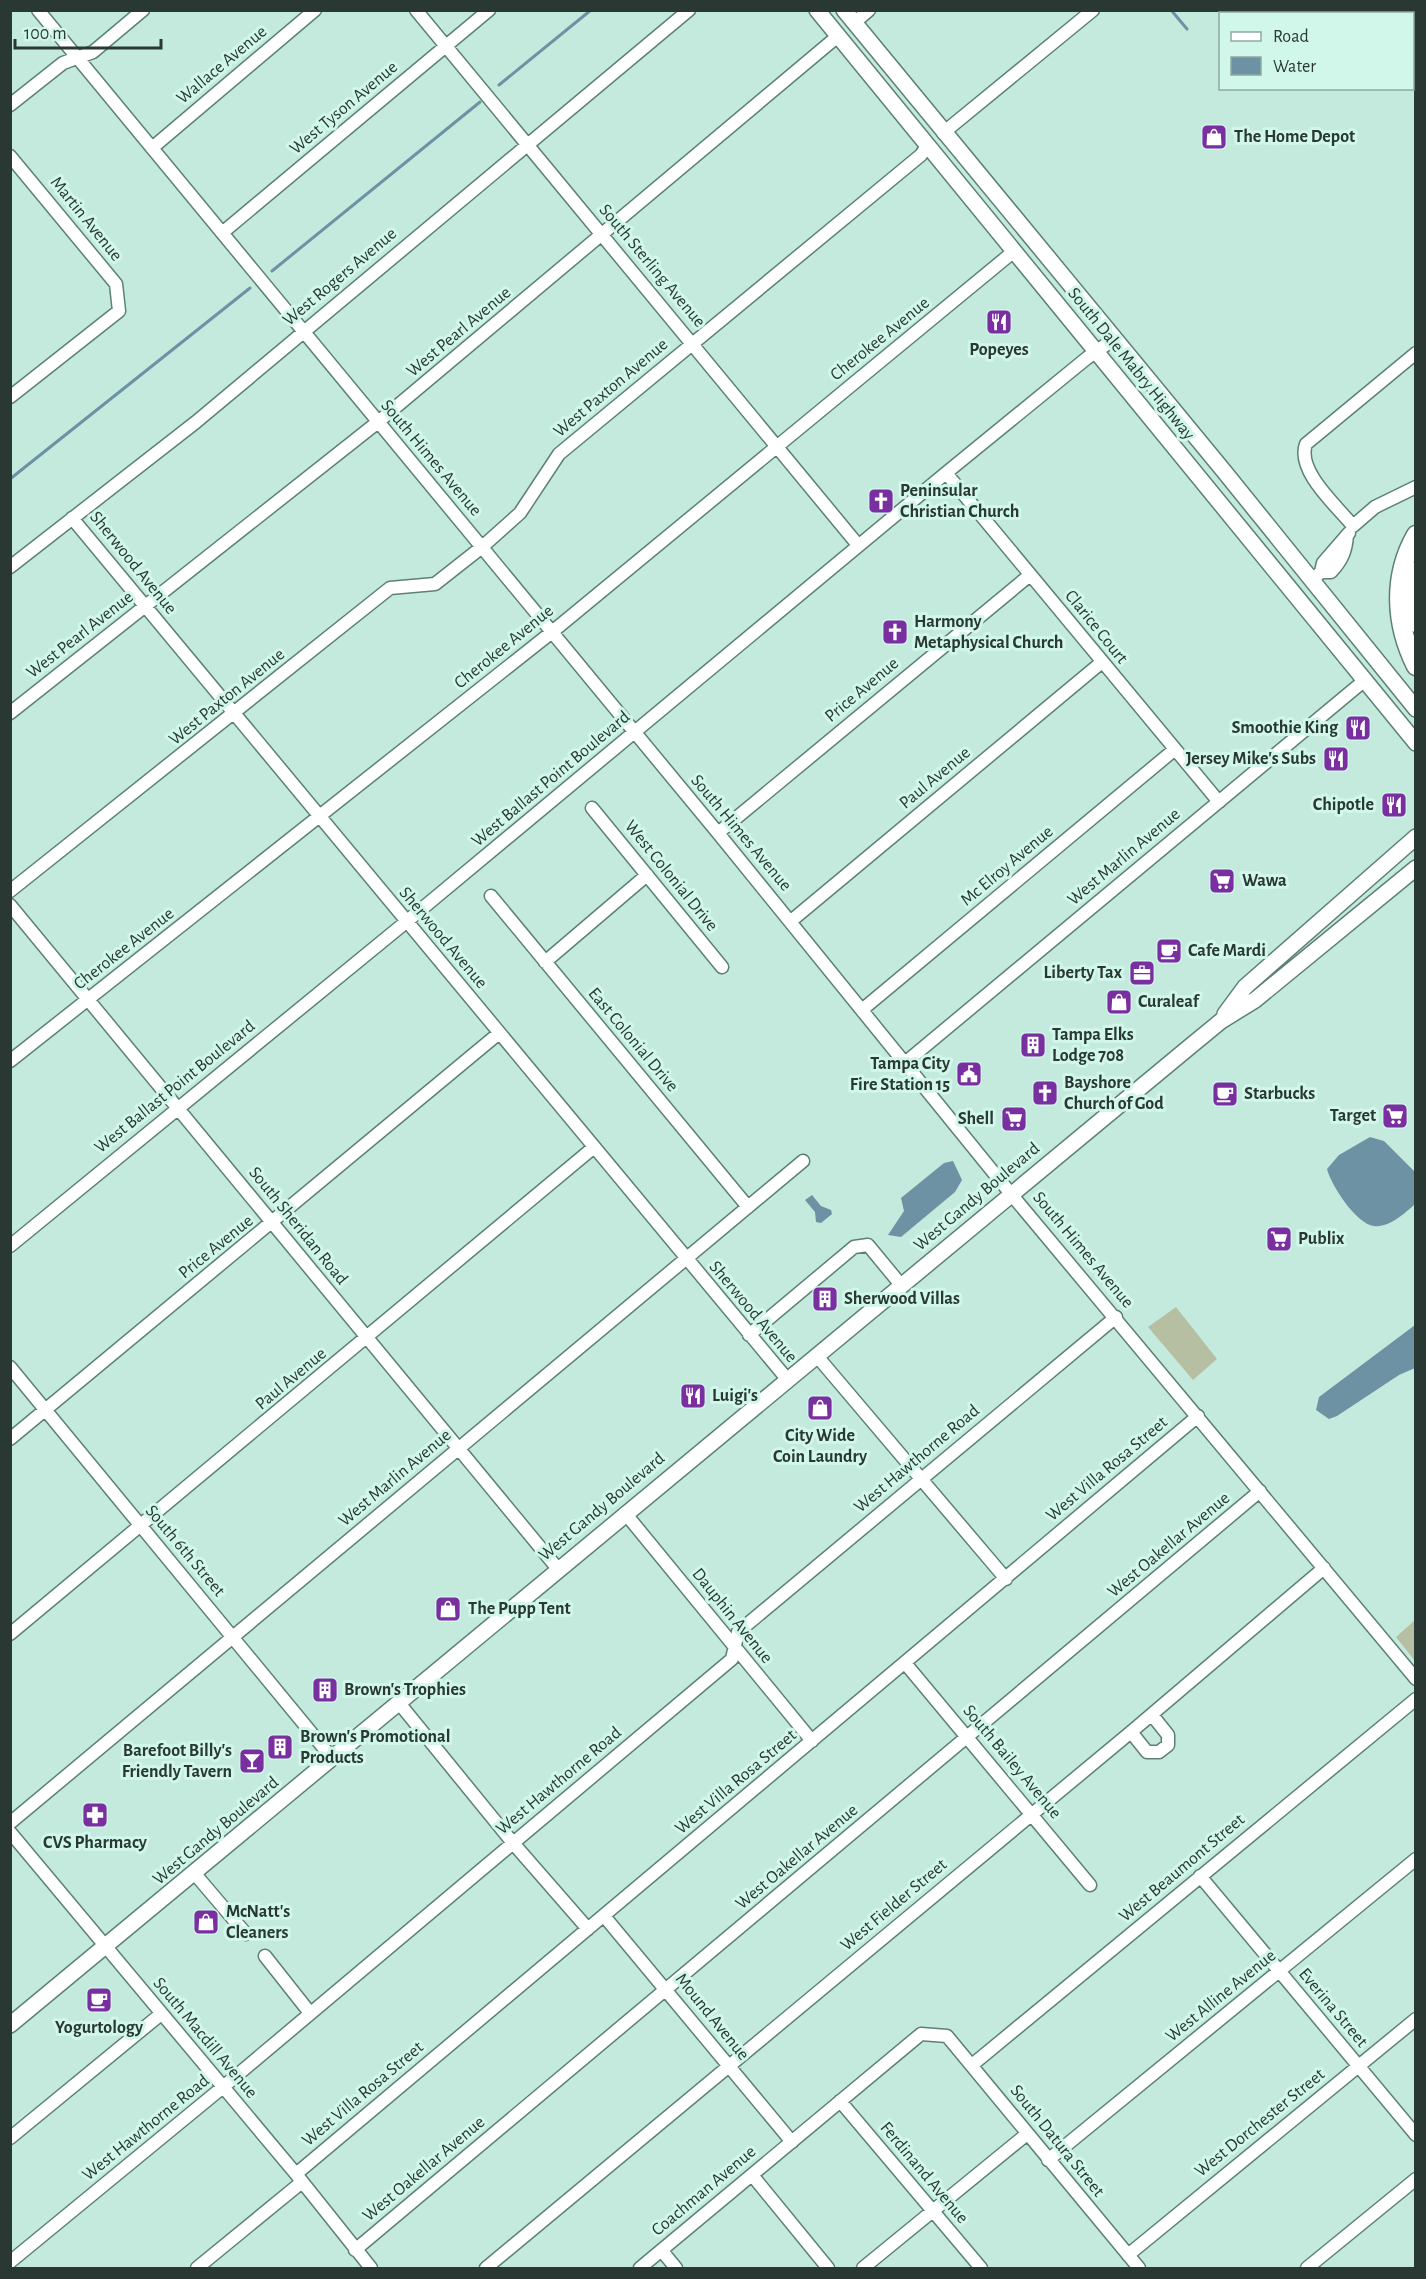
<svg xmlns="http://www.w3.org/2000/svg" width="1426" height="2279" viewBox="0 0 1426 2279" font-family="'Alegreya Sans',sans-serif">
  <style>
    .green { fill: #b7bfa2 }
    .water { fill: #6d92a3 }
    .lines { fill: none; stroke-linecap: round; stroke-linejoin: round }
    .stream { stroke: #6d92a3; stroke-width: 3 }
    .minor-casing { stroke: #5d8075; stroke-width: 15 }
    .major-casing { stroke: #5d8075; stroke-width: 18 }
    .highway-casing { stroke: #5d8075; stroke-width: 21 }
    .minor { stroke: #fff; stroke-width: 12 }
    .major { stroke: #fff; stroke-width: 15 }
    .highway { stroke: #fff; stroke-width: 18 }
    .labels { text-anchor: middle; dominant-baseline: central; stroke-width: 6; stroke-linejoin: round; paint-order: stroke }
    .street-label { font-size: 18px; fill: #293833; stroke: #d1f7eb }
    .poi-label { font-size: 18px; font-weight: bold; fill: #293833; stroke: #d1f7eb; text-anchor: start }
  </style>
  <rect width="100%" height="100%" fill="#c4eade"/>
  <path class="green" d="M1176 1307 1217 1359 1193 1380 1148 1327Z
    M1415 1620V1661L1396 1637Z"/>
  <path class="water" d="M1370 1137 1384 1141 1416 1173 1415 1204C1405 1213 1389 1228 1374 1226 1356 1224 1331 1185 1327 1169L1339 1155Z
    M953 1161 962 1180 955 1192 901 1237 888 1235 904 1211 901 1198 944 1163Z
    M812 1195 821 1206 831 1210 832 1214 821 1223 816 1222 815 1212 805 1200Z
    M1415 1325V1368L1399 1375 1337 1416 1329 1419 1316 1410 1319 1397Z"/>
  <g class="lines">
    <path class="stream" d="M1171 10 1187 29
      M499 85 591 10
      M272 271 480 102
      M10 479 250 288"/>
    <defs>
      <path id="minor" d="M38 10 718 833 1011 1194 1416 1679
        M416 10 858 545
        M854 23 869 10
        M10 105 63 63 93 52 143 10
        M943 133 1093 10
        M152 148 315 10
        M10 156 116 284 119 311 10 397
        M222 233 489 10
        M1416 353 1306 444C1296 471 1337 506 1353 526L1375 507 1416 487
        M946 473 1219 802
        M72 518 787 1379
        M10 567 196 422 689 10
        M1321 572 1323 563 1349 533
        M1312 580 1321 572H1331C1342 560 1346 551 1347 535
        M10 713 378 422 838 36
        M592 808 722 967
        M718 833 1030 575
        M10 891 390 588 435 584 482 547 520 513 559 454 921 155 927 146
        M491 896 748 1207
        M10 905 558 1569
        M791 921 1102 662
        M545 962 647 875
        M863 1009 1174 750
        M10 1061 552 632 1013 252
        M906 1062 1365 680
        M10 1246 406 922 946 473 1087 358 1114 339
        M749 1335 854 1247 868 1245 901 1285
        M816 1355 1006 1579
        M10 1367 332 1758
        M10 1439 498 1034
        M625 1513 812 1741
        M10 1634 593 1148
        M905 1663 1090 1885
        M399 1703 513 1843 588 1929
        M1131 1732 1147 1752H1159L1168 1745V1735L1152 1715
        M10 1823 803 1161
        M10 1832 296 2174 371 2268
        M195 1874 246 1934
        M1200 1876 1416 2135
        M604 1916 792 2142
        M265 1956 310 2013
        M972 2065 1416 1699
        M840 2101 981 2268
        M10 2138 161 2014
        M1048 2160 1416 1859
        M296 2174 1198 1416
        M752 2175 828 2268
        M355 2250 1260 1491
        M662 2251 676 2268
        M1128 2255 1416 2019
        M10 2262 223 2087 732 1659 738 1632 1116 1317
        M197 2268 302 2182
        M486 2268 1131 1732 1324 1568
        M640 2268 921 2034 947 2036 1139 2268
        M863 2268 1027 2134
        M1307 2268 1416 2179"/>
      <path id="major" d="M817 10 1416 743
        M844 10 1223 470 1416 709
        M1225 1014 1245 987 1416 837
        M10 2025 1187 1049 1221 1021 1255 1000 1416 868"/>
      <path id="highway" d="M1416 535C1392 577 1395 624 1416 666
        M1413 572 1411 592 1416 623"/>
    </defs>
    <use href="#minor" class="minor-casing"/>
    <use href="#major" class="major-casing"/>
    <use href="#highway" class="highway-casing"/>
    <use href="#minor" class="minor"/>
    <use href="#major" class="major"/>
    <use href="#highway" class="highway"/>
  </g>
  <defs>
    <symbol id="shop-square" viewBox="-11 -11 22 22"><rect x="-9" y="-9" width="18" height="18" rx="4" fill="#7a2fa1" stroke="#d1f7eb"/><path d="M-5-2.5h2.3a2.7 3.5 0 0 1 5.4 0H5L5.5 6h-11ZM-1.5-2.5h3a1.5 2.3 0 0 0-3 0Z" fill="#fff"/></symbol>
    <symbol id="restaurant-square" viewBox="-11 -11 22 22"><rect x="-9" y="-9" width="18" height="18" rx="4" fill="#7a2fa1" stroke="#d1f7eb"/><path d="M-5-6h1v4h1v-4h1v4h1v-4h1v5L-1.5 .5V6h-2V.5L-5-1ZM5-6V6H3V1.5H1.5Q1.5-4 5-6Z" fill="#fff"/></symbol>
    <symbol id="church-square" viewBox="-11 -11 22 22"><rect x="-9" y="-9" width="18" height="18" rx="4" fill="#7a2fa1" stroke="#d1f7eb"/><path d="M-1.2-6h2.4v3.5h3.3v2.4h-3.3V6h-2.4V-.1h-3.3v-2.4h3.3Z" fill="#fff"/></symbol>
    <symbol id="supermarket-square" viewBox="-11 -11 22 22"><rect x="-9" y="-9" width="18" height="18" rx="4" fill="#7a2fa1" stroke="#d1f7eb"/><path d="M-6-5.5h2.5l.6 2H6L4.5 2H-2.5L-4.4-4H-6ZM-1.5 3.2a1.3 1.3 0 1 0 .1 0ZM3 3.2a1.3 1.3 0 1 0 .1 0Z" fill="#fff"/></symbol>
    <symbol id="cafe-square" viewBox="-11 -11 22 22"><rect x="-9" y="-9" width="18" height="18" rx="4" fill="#7a2fa1" stroke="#d1f7eb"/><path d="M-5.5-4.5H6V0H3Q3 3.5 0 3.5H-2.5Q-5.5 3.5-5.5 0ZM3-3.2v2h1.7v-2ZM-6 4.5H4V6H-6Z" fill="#fff"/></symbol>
    <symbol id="office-square" viewBox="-11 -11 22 22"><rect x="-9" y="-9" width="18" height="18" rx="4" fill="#7a2fa1" stroke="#d1f7eb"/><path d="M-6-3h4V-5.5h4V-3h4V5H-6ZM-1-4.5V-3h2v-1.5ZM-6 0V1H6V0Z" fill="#fff"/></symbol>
    <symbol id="building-square" viewBox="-11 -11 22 22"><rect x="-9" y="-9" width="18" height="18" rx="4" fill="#7a2fa1" stroke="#d1f7eb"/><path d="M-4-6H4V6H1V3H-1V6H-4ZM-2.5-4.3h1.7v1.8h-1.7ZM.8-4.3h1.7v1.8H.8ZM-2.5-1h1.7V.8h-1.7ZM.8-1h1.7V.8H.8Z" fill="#fff"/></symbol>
    <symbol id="civic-square" viewBox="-11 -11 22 22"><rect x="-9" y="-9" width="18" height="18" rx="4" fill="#7a2fa1" stroke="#d1f7eb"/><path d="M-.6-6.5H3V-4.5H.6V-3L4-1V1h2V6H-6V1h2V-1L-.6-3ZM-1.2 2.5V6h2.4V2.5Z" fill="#fff"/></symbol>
    <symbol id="bar-square" viewBox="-11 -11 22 22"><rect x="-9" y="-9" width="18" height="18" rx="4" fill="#7a2fa1" stroke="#d1f7eb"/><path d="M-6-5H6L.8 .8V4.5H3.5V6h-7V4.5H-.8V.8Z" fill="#fff"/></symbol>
    <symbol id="pharmacy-square" viewBox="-11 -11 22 22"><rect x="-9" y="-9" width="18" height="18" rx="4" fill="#7a2fa1" stroke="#d1f7eb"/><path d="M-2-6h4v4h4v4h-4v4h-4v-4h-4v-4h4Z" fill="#fff"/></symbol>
  </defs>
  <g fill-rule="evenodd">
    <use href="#shop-square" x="1199" y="122" width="30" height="30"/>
    <use href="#restaurant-square" x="984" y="307" width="30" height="30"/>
    <use href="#church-square" x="866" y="486" width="30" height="30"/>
    <use href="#church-square" x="880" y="617" width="30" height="30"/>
    <use href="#restaurant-square" x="1343" y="713" width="30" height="30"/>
    <use href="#restaurant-square" x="1321" y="744" width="30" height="30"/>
    <use href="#restaurant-square" x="1379" y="790" width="30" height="30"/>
    <use href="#supermarket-square" x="1207" y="866" width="30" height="30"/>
    <use href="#cafe-square" x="1154" y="936" width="30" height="30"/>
    <use href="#office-square" x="1127" y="958" width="30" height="30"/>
    <use href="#shop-square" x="1104" y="987" width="30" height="30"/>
    <use href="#building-square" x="1018" y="1030" width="30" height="30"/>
    <use href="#civic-square" x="954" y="1059" width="30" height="30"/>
    <use href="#church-square" x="1030" y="1078" width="30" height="30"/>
    <use href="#cafe-square" x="1210" y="1079" width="30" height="30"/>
    <use href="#supermarket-square" x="1380" y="1101" width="30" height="30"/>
    <use href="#supermarket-square" x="999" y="1104" width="30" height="30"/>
    <use href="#supermarket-square" x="1264" y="1224" width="30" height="30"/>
    <use href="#building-square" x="810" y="1284" width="30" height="30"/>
    <use href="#restaurant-square" x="678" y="1381" width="30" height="30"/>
    <use href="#shop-square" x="805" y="1393" width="30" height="30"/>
    <use href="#shop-square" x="433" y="1594" width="30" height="30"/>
    <use href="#building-square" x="310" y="1675" width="30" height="30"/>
    <use href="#building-square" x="265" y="1732" width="30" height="30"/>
    <use href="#bar-square" x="237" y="1746" width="30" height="30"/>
    <use href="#pharmacy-square" x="80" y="1800" width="30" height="30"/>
    <use href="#shop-square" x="191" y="1907" width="30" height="30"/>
    <use href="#cafe-square" x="84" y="1985" width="30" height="30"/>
  </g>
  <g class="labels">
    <g class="street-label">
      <text transform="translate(222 65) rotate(-40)">Wallace Avenue</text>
      <text transform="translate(344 108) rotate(-40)">West Tyson Avenue</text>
      <text transform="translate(86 219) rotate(51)">Martin Avenue</text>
      <text transform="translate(652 266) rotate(50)">South Sterling Avenue</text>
      <text transform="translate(340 277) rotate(-40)">West Rogers Avenue</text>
      <text transform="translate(459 332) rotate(-40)">West Pearl Avenue</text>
      <text transform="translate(880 339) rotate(-39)">Cherokee Avenue</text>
      <text transform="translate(1131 364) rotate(51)">South Dale Mabry Highway</text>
      <text transform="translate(611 388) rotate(-40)">West Paxton Avenue</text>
      <text transform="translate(431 458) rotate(50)">South Himes Avenue</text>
      <text transform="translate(133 563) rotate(51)">Sherwood Avenue</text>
      <text transform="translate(1096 627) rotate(51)">Clarice Court</text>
      <text transform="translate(80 635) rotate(-38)">West Pearl Avenue</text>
      <text transform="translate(504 647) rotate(-39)">Cherokee Avenue</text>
      <text transform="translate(862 690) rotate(-40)">Price Avenue</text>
      <text transform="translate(227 697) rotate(-39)">West Paxton Avenue</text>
      <text transform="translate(935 778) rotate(-40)">Paul Avenue</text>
      <text transform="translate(551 779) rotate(-40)">West Ballast Point Boulevard</text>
      <text transform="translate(741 833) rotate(50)">South Himes Avenue</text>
      <text transform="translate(1124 857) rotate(-40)">West Marlin Avenue</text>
      <text transform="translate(1007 866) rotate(-40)">Mc Elroy Avenue</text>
      <text transform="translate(671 876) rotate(51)">West Colonial Drive</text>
      <text transform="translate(443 938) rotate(50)">Sherwood Avenue</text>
      <text transform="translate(124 949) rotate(-38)">Cherokee Avenue</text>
      <text transform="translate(633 1040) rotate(50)">East Colonial Drive</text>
      <text transform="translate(175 1087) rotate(-39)">West Ballast Point Boulevard</text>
      <text transform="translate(977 1197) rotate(-40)">West Gandy Boulevard</text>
      <text transform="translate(298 1226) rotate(51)">South Sheridan Road</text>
      <text transform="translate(216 1247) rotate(-39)">Price Avenue</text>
      <text transform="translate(1083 1250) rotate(50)">South Himes Avenue</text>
      <text transform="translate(753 1312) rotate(50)">Sherwood Avenue</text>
      <text transform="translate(291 1379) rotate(-40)">Paul Avenue</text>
      <text transform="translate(917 1459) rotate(-40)">West Hawthorne Road</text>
      <text transform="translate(1107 1469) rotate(-40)">West Villa Rosa Street</text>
      <text transform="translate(395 1478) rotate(-40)">West Marlin Avenue</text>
      <text transform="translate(602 1507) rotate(-40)">West Gandy Boulevard</text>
      <text transform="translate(1169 1545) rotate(-40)">West Oakellar Avenue</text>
      <text transform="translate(185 1551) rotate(50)">South 6th Street</text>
      <text transform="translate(732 1616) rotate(51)">Dauphin Avenue</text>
      <text transform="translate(1012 1762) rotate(50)">South Bailey Avenue</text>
      <text transform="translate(559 1781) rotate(-40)">West Hawthorne Road</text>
      <text transform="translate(736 1782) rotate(-40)">West Villa Rosa Street</text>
      <text transform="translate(216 1831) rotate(-40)">West Gandy Boulevard</text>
      <text transform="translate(797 1857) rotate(-40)">West Oakellar Avenue</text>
      <text transform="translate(1182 1868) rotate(-40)">West Beaumont Street</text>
      <text transform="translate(894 1905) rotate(-40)">West Fielder Street</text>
      <text transform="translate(1221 1996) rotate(-39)">West Alline Avenue</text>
      <text transform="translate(1333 2008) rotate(50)">Everina Street</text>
      <text transform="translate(712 2017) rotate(51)">Mound Avenue</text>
      <text transform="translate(205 2038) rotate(50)">South Macdill Avenue</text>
      <text transform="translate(363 2094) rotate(-40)">West Villa Rosa Street</text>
      <text transform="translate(1260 2123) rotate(-39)">West Dorchester Street</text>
      <text transform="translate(146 2128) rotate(-39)">West Hawthorne Road</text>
      <text transform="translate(1057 2141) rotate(51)">South Datura Street</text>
      <text transform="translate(424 2169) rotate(-40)">West Oakellar Avenue</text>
      <text transform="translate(924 2173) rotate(50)">Ferdinand Avenue</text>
      <text transform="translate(704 2191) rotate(-40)">Coachman Avenue</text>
    </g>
    <g class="poi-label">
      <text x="1234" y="137">The Home Depot</text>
      <text x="999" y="350" text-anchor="middle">Popeyes</text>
      <text x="900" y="491">Peninsular<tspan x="900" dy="21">Christian Church</tspan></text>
      <text x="914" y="622">Harmony<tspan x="914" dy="21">Metaphysical Church</tspan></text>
      <text x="1338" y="728" text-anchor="end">Smoothie King</text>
      <text x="1316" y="759" text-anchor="end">Jersey Mike's Subs</text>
      <text x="1374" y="805" text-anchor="end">Chipotle</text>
      <text x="1242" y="881">Wawa</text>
      <text x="1188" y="951">Cafe Mardi</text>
      <text x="1122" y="973" text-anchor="end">Liberty Tax</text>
      <text x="1138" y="1002">Curaleaf</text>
      <text x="1052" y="1035">Tampa Elks<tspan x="1052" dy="21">Lodge 708</tspan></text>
      <text x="950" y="1064" text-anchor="end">Tampa City<tspan x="950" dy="21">Fire Station 15</tspan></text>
      <text x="1064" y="1083">Bayshore<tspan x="1064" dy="21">Church of God</tspan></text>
      <text x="1244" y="1094">Starbucks</text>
      <text x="1376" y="1116" text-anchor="end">Target</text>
      <text x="994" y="1119" text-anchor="end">Shell</text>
      <text x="1298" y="1239">Publix</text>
      <text x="844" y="1299">Sherwood Villas</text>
      <text x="712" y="1396">Luigi's</text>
      <text x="820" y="1436" text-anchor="middle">City Wide<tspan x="820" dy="21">Coin Laundry</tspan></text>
      <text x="468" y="1609">The Pupp Tent</text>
      <text x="344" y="1690">Brown's Trophies</text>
      <text x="300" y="1737">Brown's Promotional<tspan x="300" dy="21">Products</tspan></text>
      <text x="232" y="1751" text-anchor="end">Barefoot Billy's<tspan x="232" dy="21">Friendly Tavern</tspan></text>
      <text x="95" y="1843" text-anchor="middle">CVS Pharmacy</text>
      <text x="226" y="1912">McNatt's<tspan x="226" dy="21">Cleaners</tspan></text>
      <text x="99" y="2028" text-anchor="middle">Yogurtology</text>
    </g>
  </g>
  <rect width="1426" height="2279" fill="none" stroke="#293833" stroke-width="24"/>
  <rect x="1219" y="12" width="195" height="78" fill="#d1f7eb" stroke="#8eaba1" stroke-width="1.5"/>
  <rect x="1231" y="32" width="30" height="9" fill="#ffffff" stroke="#8eaba1" stroke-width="1.5"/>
  <text x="1273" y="42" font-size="18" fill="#293833">Road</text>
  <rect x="1231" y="57" width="30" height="18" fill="#6d92a3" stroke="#8eaba1" stroke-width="1.5"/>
  <text x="1273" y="72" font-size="18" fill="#293833">Water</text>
  <path d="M15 39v9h146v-9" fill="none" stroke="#293833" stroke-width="3"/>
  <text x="24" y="39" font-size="18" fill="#293833" stroke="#d1f7eb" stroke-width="4.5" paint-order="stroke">100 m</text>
</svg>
